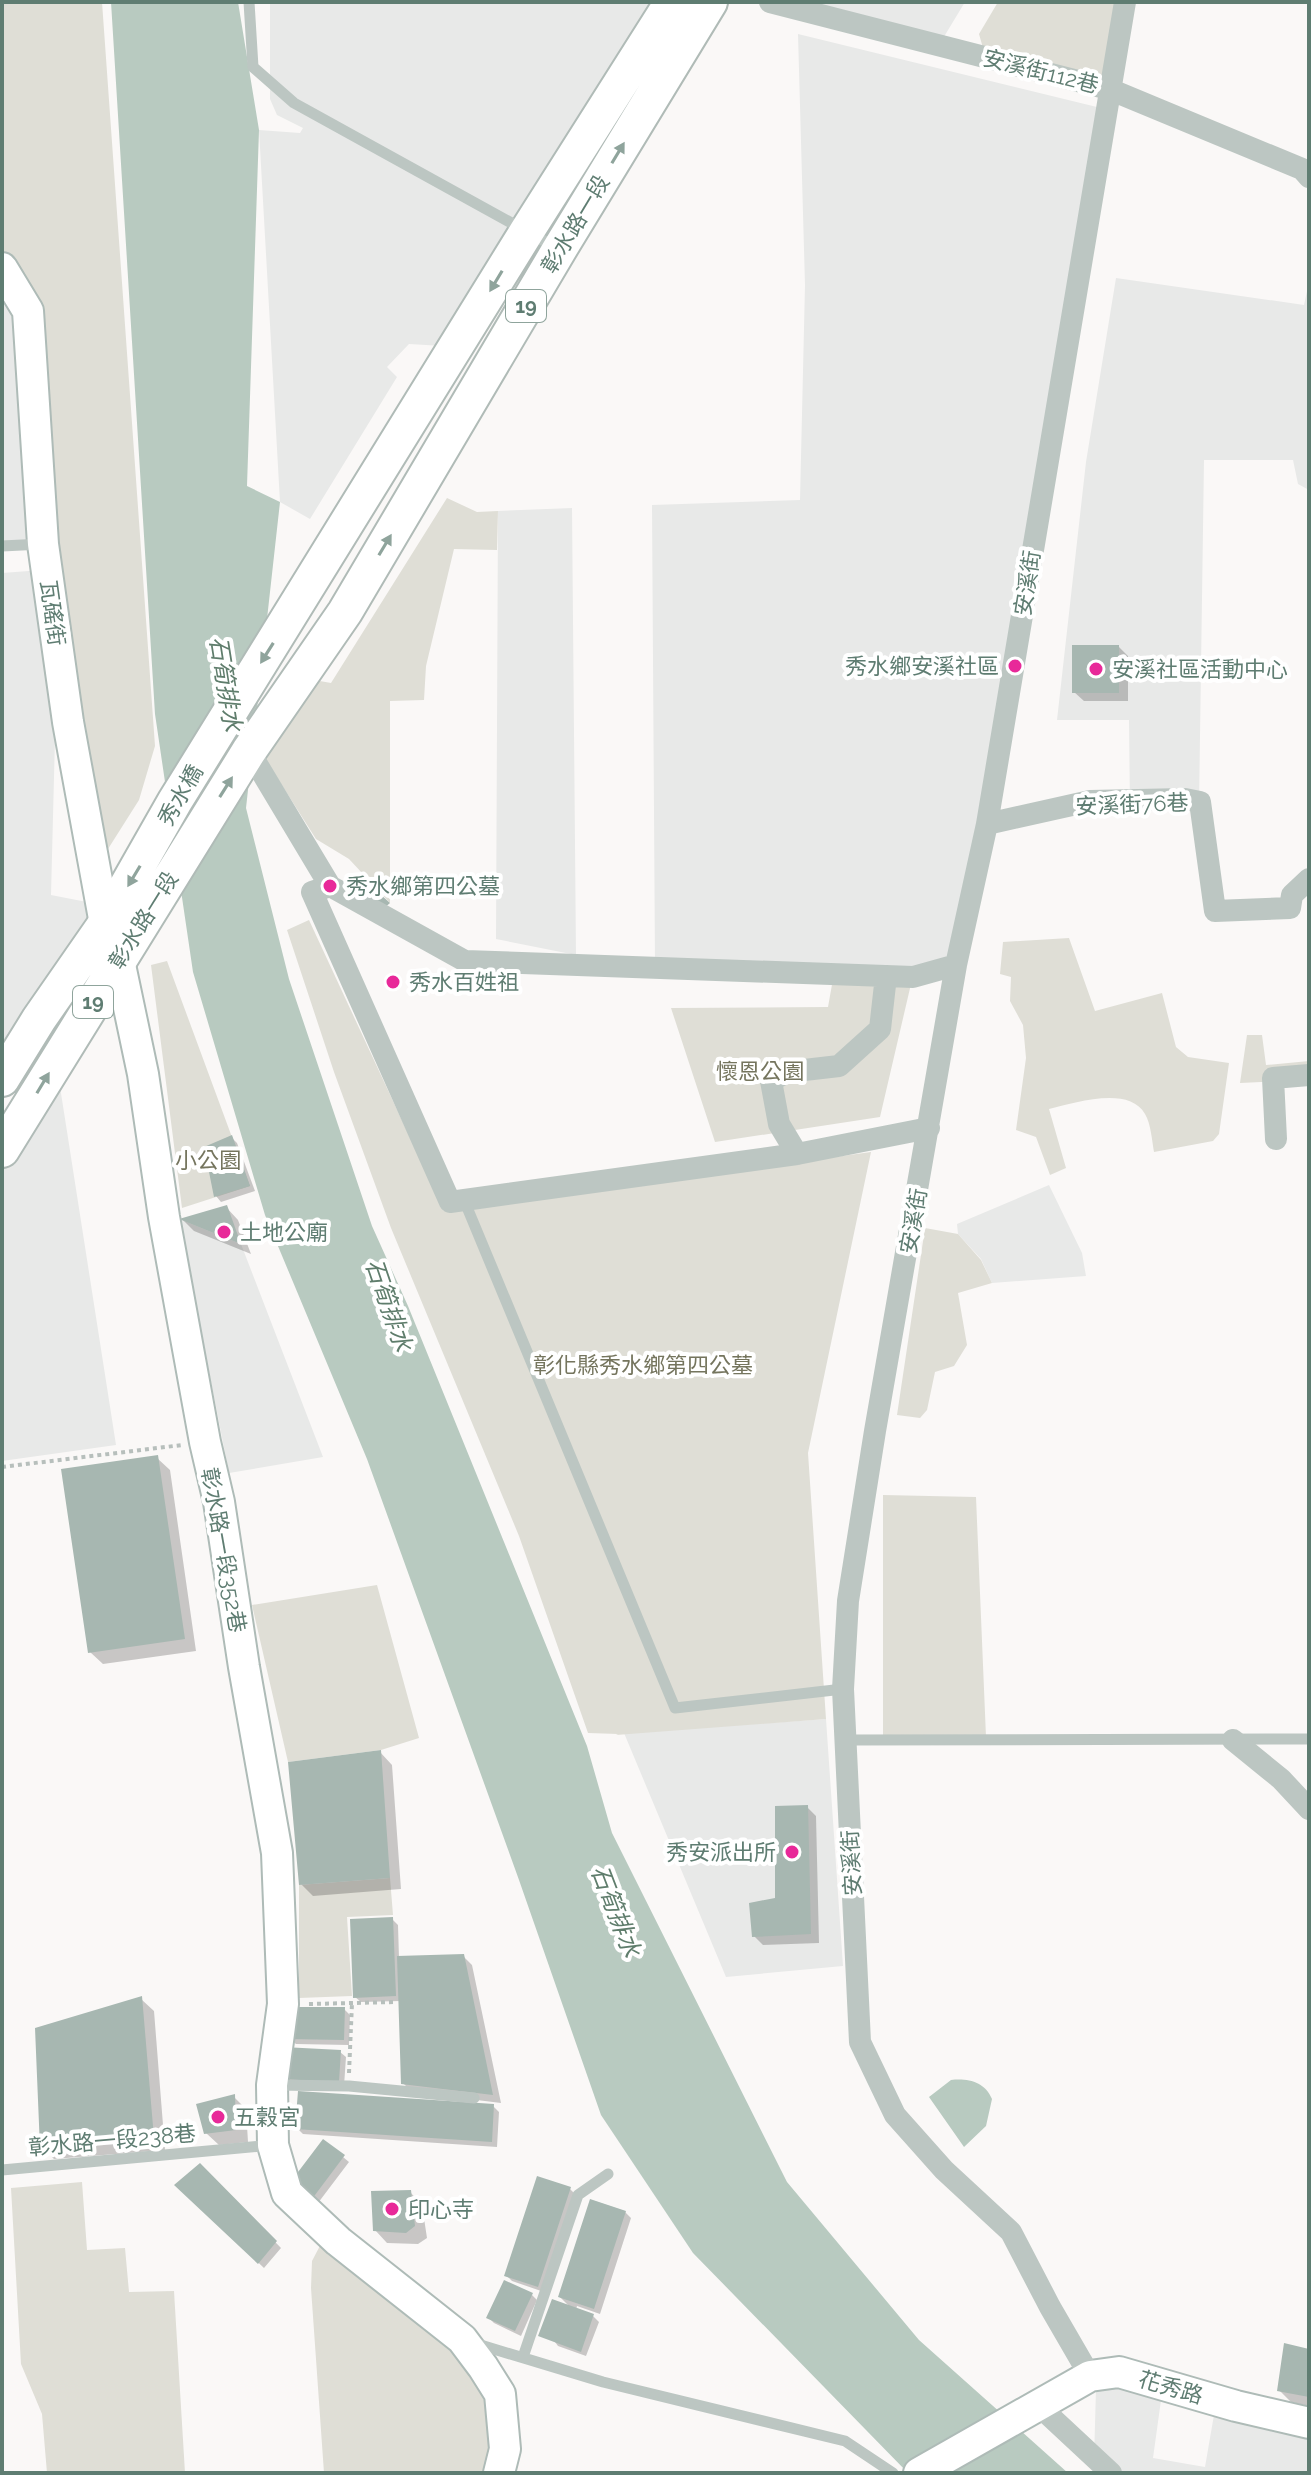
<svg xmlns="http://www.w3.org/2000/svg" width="1311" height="2475" viewBox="0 0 1311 2475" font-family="Raleway,'Noto Sans TC',sans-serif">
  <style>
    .built { fill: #e8e9e8 }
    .green { fill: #dfded6 }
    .water { fill: #b8cac0 }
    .shadow { fill: #0003 }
    .building { fill: #a7b7b1 }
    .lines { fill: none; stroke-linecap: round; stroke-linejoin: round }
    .secondary-casing { stroke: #aebbb7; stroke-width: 34 }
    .primary-casing { stroke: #b0bbb7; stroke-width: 38 }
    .path { stroke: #b7bfbc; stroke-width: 4; stroke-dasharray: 4 4; stroke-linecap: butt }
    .lane { stroke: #bcc6c2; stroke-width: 11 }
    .street { stroke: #bcc6c2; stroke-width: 22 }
    .secondary { stroke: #fff; stroke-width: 30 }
    .primary { stroke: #fff; stroke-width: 34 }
    .oneway { fill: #8fa49c }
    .poi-dot { fill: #e82999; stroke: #fff; stroke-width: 3 }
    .labels { text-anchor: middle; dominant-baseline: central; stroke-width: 8; stroke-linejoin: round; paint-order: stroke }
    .shield { fill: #fff; stroke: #8fa49c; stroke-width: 2 }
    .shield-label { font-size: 20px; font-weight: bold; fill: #5f7d72 }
    .street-label { font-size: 22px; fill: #5f7d72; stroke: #fff }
    .poi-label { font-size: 22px; fill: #5f7d72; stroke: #fff; text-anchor: start }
    .park-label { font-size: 22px; fill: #75755e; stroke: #fff }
    .water-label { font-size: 24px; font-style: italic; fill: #5f7d6c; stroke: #fff }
  </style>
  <rect width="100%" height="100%" fill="#faf8f7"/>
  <path class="built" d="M270 2H666L443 346 409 344 387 367 397 377 310 519 280 502 259 130 300 133 303 128 277 115 270 99Z
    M784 2H965L939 45Z
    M798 34 1101 108 962 969 655 966 652 505 800 500 805 285Z
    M2 277 16 293 43 545 2 549Z
    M1116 278 1304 305 1309 282V490L1298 484 1293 460H1204L1199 806 1130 809 1129 720H1057L1086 462Z
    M572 508 576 955 496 939 498 511Z
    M42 570 55 738 51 895 97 904 2 1061V573Z
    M58 1074 116 1445 2 1461V1161Z
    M1049 1185 1082 1253 1086 1276 992 1283 981 1259 958 1234 957 1224Z
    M179 1219 241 1244 323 1457 229 1473Z
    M826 1719 843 1966 726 1977 624 1733Z
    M1121 2383 1162 2393 1153 2458 1205 2467 1215 2409 1309 2439V2473H1120L1094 2460 1096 2389Z"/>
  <path class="green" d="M2 2H102L155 746 139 800 89 879 60 571 40 318 2 251Z
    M998 2H1122L1110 70 1098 78 985 55 979 34Z
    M447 498 477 512 498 511 497 550 454 549 426 666 424 700 390 701V903L349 859 316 839 259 749 303 678 331 683Z
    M309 920 444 1211 871 1152 808 1453 826 1719 616 1735 618 1734 588 1733 519 1536 391 1228 334 1072 287 930Z
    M1069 938 1095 1011 1162 993 1176 1047 1188 1057 1229 1063 1219 1134 1213 1141 1154 1152C1152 1141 1151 1124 1145 1114 1129 1085 1074 1103 1049 1109L1066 1168 1050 1175 1036 1137 1016 1130 1026 1058 1023 1025 1010 1001 1011 977 1000 974 1003 942Z
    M167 961 250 1186 182 1208 151 965Z
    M833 979 911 984 880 1117 715 1142 671 1008 828 1007Z
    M1247 1035H1262L1266 1065 1309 1061V1080L1240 1083Z
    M925 1228 958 1234 981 1260 992 1283 958 1293 967 1345 954 1366 935 1372 927 1410 920 1418 897 1415Z
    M883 1495 976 1497 986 1737H883Z
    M377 1585 419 1738 381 1750 288 1762 252 1605Z
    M390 1878 393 1915 347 1917 352 1996 299 1998V1885Z
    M82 2182 87 2250 125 2248 129 2292 174 2291 185 2473H47L42 2414 21 2364 11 2188Z
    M323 2240 455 2344 486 2384 496 2473H324L311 2288 312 2261Z"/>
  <path class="water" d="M111 2H238L259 130 247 486 280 502 246 808 289 979 372 1226 408 1306 587 1746 612 1833 787 2182 919 2340 1068 2473H908L693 2253 601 2115 519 1880 367 1459 265 1215 193 972 155 714Z
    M951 2080C968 2078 985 2082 992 2099L986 2126 964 2147 929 2097Z"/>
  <path class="shadow" d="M1119 647 1128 656V701H1084L1074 692Z
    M231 1137 237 1143 255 1191 221 1202 216 1196 207 1148Z
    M226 1207 238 1220 251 1254 194 1231 183 1220Z
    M157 1458 170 1470 196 1651 103 1664 90 1652Z
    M380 1752 392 1765 401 1889 313 1896 301 1884Z
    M807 1807 816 1816 819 1943 763 1945 754 1936 777 1900Z
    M392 1919 398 1925 399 1958 463 1956 472 1965 501 2103 412 2092 403 2083 401 2001 361 2002 355 1997Z
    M141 1999 154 2011 165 2150 54 2159 42 2147Z
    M344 2009 350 2015 349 2045 296 2044 290 2039Z
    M340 2052 346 2057 344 2086 289 2084 283 2078Z
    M234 2097 246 2109 248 2142 219 2145 206 2133Z
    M493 2106 499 2112 497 2147 303 2134 297 2128Z
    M343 2157 349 2162 318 2203 294 2180Z
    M200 2165 281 2248 264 2268 176 2185Z
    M570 2189 576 2195 544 2292 512 2281 507 2276Z
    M410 2192 422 2205 427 2238 418 2244 387 2243 375 2230Z
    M625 2212 631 2218 600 2314 577 2306 576 2310 593 2316 599 2322 586 2356 558 2346 555 2342 571 2308 560 2297Z
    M532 2295 537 2300 521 2336 494 2323 489 2318Z
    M1309 2351V2406L1291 2402 1279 2390Z"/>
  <path class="building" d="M1072 645H1119V693H1072Z
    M361 877 390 903 382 910 346 886Z
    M232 1135 250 1186 214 1197 204 1147Z
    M227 1205 241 1244 179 1219Z
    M158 1455 185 1639 88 1653 61 1469Z
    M381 1750 390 1878 299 1885 288 1762Z
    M808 1805 811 1934 752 1937 749 1903 775 1898V1806Z
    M393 1917 396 1996 353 1998 350 1919Z
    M464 1954 493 2095 401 2084 397 1956Z
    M142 1996 154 2138 40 2148 35 2028Z
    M289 2007H345L344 2040 288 2039Z
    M283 2047 341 2050 339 2082 281 2079Z
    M298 2091 494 2104 492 2142 295 2129Z
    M235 2094 236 2130 204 2134 196 2104Z
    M323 2139 345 2155 312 2199 292 2180Z
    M200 2163 277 2241 258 2264 174 2185Z
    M537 2176 571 2187 538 2287 504 2276Z
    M411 2190 415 2226 406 2233 373 2231 371 2191Z
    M590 2199 626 2211 594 2309 558 2297Z
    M504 2280 533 2293 515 2331 486 2318Z
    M552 2299 594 2314 581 2352 538 2336Z
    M1284 2343 1309 2349V2397L1277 2391Z"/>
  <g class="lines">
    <defs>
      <path id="secondary" d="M2 268 28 311 43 544 68 722 105 924 119 960 143 1074 164 1217 205 1442 219 1502 244 1667 277 1853 283 2004 272 2085 273 2145 287 2193 338 2241 462 2339 483 2367 500 2394 505 2449 499 2473
        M919 2473 1090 2376 1119 2372 1236 2406 1309 2423"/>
      <path id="primary" d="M2 1079 39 1019 105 924 175 801 527 231 672 2
        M2 1150 249 751 345 612 559 250 710 2"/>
    </defs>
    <use href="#secondary" class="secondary-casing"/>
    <use href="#primary" class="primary-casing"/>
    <path class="path" d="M2 1467 182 1445
      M309 2004 396 2002
      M349 2073 352 2003"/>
    <path class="lane" d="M249 2 253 67 294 103 555 247
      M2 546 42 544
      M464 1200 675 1708 843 1689
      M844 1740 1309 1739
      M272 2085 349 2086 474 2098
      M2 2170 272 2145
      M474 2343 603 2382 845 2441 893 2473
      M523 2357 578 2195 608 2174"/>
    <path class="street" d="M770 2 1109 89 1302 169 1309 177
      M249 751 330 886 465 961 913 977 956 965
      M987 824 1090 801 1185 799 1200 802 1215 911 1290 908 1292 895 1309 879
      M330 886 312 892 450 1202 797 1154 929 1128
      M1276 1139 1273 1078 1309 1075
      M797 1154 779 1124 771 1081 787 1072 839 1066 880 1029 886 976
      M1233 1740 1281 1779 1309 1809
      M1090 2376 1050 2307 1011 2232 944 2170 895 2115 860 2042 843 1689 848 1601 875 1431 956 965 987 824 1125 2
      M1039 2406 1111 2473"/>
    <use href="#secondary" class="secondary"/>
    <use href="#primary" class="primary"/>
  </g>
  <defs><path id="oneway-solid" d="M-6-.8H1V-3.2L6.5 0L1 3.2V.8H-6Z" transform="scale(2)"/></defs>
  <g class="oneway">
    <use href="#oneway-solid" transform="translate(618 153) rotate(-59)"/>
    <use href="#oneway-solid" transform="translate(496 281) rotate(121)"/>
    <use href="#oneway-solid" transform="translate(385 545) rotate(-59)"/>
    <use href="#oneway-solid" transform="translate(267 653) rotate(122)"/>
    <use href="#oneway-solid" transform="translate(226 787) rotate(-58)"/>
    <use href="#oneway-solid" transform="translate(134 876) rotate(121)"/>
    <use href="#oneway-solid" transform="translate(43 1083) rotate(-59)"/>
  </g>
  <g class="poi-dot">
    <circle cx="1015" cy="666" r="8"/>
    <circle cx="1096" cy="669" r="8"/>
    <circle cx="330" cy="886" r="8"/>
    <circle cx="393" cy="982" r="8"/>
    <circle cx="224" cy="1232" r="8"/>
    <circle cx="792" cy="1852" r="8"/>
    <circle cx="218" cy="2117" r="8"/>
    <circle cx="392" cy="2209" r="8"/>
  </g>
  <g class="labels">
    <g class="shield">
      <rect x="506" y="290" width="40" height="32" rx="6"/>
      <rect x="73" y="986" width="40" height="32" rx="6"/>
    </g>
    <g class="shield-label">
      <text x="526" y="306">19</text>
      <text x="93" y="1002">19</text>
    </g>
    <g class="street-label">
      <text transform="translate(1041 71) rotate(14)">安溪街112巷</text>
      <text transform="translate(575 224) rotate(-59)">彰水路一段</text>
      <text transform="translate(1027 583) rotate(-81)">安溪街</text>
      <text transform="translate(53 613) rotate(82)">瓦磘街</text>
      <text transform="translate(180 795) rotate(-60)">秀水橋</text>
      <text transform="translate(1132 804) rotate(-2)">安溪街76巷</text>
      <text transform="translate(143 920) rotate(-58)">彰水路一段</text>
      <text transform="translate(913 1221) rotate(-80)">安溪街</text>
      <text transform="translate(224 1550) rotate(80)">彰水路一段352巷</text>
      <text transform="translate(851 1863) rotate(-93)">安溪街</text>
      <text transform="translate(112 2140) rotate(-5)">彰水路一段238巷</text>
      <text transform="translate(1171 2387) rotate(16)">花秀路</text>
    </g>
    <g class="poi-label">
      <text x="999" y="666" text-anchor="end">秀水鄉安溪社區</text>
      <text x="1112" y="669">安溪社區活動中心</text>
      <text x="346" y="886">秀水鄉第四公墓</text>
      <text x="409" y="982">秀水百姓祖</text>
      <text x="240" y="1232">土地公廟</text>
      <text x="776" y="1852" text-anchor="end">秀安派出所</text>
      <text x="234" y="2117">五穀宮</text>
      <text x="408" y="2209">印心寺</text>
    </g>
    <g class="park-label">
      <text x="760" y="1071">懷恩公園</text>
      <text x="208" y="1160">小公園</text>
      <text x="643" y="1365">彰化縣秀水鄉第四公墓</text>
    </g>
    <g class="water-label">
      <text transform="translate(226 684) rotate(81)">石筍排水</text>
      <text transform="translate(389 1305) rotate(71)">石筍排水</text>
      <text transform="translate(616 1911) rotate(69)">石筍排水</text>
    </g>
  </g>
  <rect width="1311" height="2475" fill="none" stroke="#5f7d72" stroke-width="8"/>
</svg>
